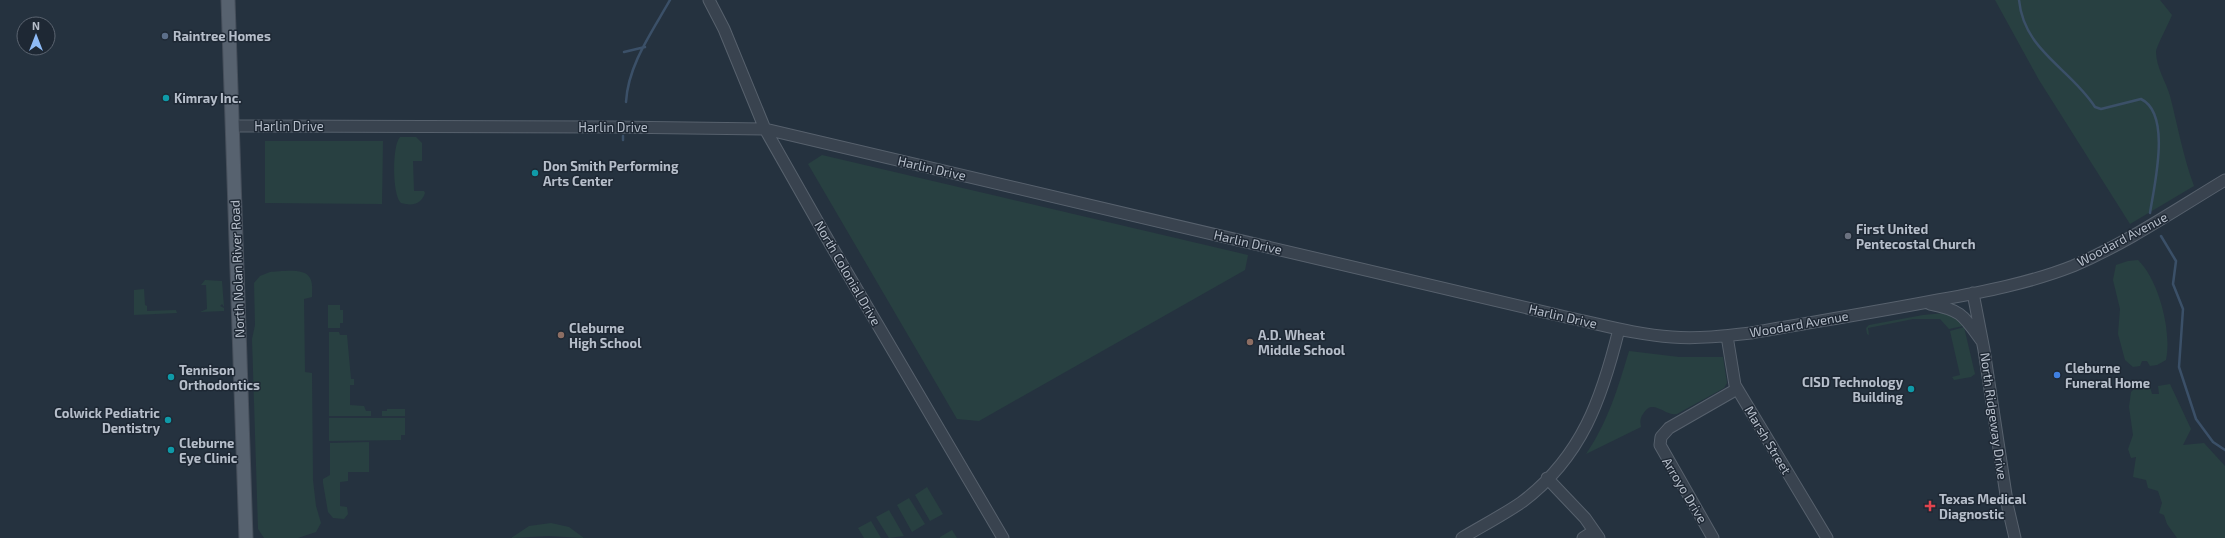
<svg xmlns="http://www.w3.org/2000/svg" width="2225" height="538" viewBox="0 0 2225 538" font-family="'Exo 2',sans-serif">
  <style>
    .green { fill: #284041 }
    .lines { fill: none; stroke-linecap: round; stroke-linejoin: round }
    .stream { stroke: #3b5068; stroke-width: 2.5 }
    .minor-casing { stroke: #57616d; stroke-width: 13 }
    .major-casing { stroke: #464f5b; stroke-width: 15 }
    .minor { stroke: #39434f; stroke-width: 11 }
    .major { stroke: #57626f; stroke-width: 13 }
    .service-dot { fill: #5c6f8a; stroke: #1e2834; stroke-width: 1.5 }
    .culture-dot { fill: #0f9aa8; stroke: #1e2834; stroke-width: 1.5 }
    .worship-dot { fill: #6b7280; stroke: #1e2834; stroke-width: 1.5 }
    .education-dot { fill: #8d6e63; stroke: #1e2834; stroke-width: 1.5 }
    .shop-dot { fill: #3f7fe0; stroke: #1e2834; stroke-width: 1.5 }
    .health-dot { fill: #e0444e; stroke: #1e2834; stroke-width: 1.5 }
    .labels { text-anchor: middle; dominant-baseline: central; stroke-width: 3; stroke-linejoin: round; paint-order: stroke }
    .poi-label { font-size: 13px; font-weight: bold; fill: #b6beca; stroke: #1e2834; text-anchor: start }
    .street-label { font-size: 13px; fill: #b6beca; stroke: #1e2834 }
  </style>
  <rect width="100%" height="100%" fill="#25323f"/>
  <path class="green" d="M1995 0H2160L2172 15C2169 23 2156 47 2156 52 2156 67 2166 82 2170 96 2178 127 2183 156 2194 186L2130 224 2039 80Z
    M400 137H416L422 143V161H413L414 191H424L425 193C421 205 412 206 401 203 392 196 392 145 400 137Z
    M265 141H383L382 204 265 203Z
    M822 155 1248 255 1245 270 979 421 957 419 808 164Z
    M2138 260C2159 280 2172 332 2166 360L2157 365 2150 366 2147 361H2142L2140 366 2133 367 2125 360 2118 334 2120 309 2113 280 2116 265 2128 261Z
    M270 272C280 272 304 267 310 278 313 283 312 291 312 297L304 299 305 372 312 373 313 480 316 506 321 523 316 532 298 538H264L258 529 252 339 255 325 254 283 260 276Z
    M205 280 222 281 224 307 222 304 220 306 224 308V311L200 312 207 309 206 285H201Z
    M144 289 145 305 147 306V311L176 310 177 313 134 315V290Z
    M328 305H340V310H343V323H340V328H328Z
    M1945 313 1961 320 1963 326 1949 329 1940 319H1913L1868 328 1869 335 1867 334 1866 328 1869 325 1923 315Z
    M1964 327 1975 374 1971 377 1954 380 1952 377 1960 375 1950 331Z
    M329 332H339L340 335H347L351 379H354V385H350V405L364 406 366 411H371V416H329Z
    M1629 351 1679 357H1723L1727 383 1724 388 1677 414C1665 417 1653 397 1643 414 1640 418 1640 422 1641 427L1586 454C1608 422 1618 388 1629 351Z
    M2142 381 2149 383 2152 394H2159L2158 386 2170 384 2191 429 2183 445 2204 443 2225 466V538H2177L2167 524 2164 515 2159 513 2162 503 2158 491 2148 488 2146 480 2133 477 2136 457 2131 458 2128 449 2133 435 2129 407 2131 392Z
    M387 409H405V416H382V411H387Z
    M329 418H405V435H401V440L329 441Z
    M369 442V472H348V481L340 482V506L347 507 348 514 344 519 333 518 328 512 323 483V479L330 475V443Z
    M927 487 943 514 930 521 915 495Z
    M909 498 925 524 912 532 897 505Z
    M889 510 904 536 889 538 876 517Z
    M871 521 881 538H864L858 528Z
    M551 523 569 527 584 538 548 536 511 538 529 526Z
    M952 530 957 538H940V537Z"/>
  <g class="lines">
    <path class="stream" d="M2019 0C2024 51 2070 68 2095 107L2101 109 2141 99C2172 114 2154 186 2150 213
      M624 52 645 47
      M626 102C628 65 652 32 670 0
      M623 136V140
      M2161 236 2176 261 2173 284 2183 309 2179 367 2196 419 2213 442 2225 450"/>
    <defs>
      <path id="minor" d="M709 0 724 29 765 129 832 247 1003 538
        M232 126 613 127 765 129 1570 318C1603 325 1637 335 1672 337 1698 339 1725 336 1751 333 1813 322 1876 312 1938 300 1983 292 2030 283 2073 266 2127 243 2175 210 2225 180
        M1973 293 1984 350 2008 508 2015 538
        M1930 304C1961 310 1963 315 1981 340
        M1727 336 1735 385 1827 538
        M1547 478 1585 518 1599 538
        M1462 538C1482 526 1503 515 1522 502 1582 457 1602 398 1619 329
        M1583 538 1594 531
        M1713 538 1660 445 1661 437 1669 428 1737 389"/>
      <path id="major" d="M228 0 246 538"/>
    </defs>
    <use href="#minor" class="minor-casing"/>
    <use href="#major" class="major-casing"/>
    <use href="#minor" class="minor"/>
    <use href="#major" class="major"/>
  </g>
  <circle class="service-dot" cx="165" cy="36" r="4"/>
  <g class="culture-dot">
    <circle cx="166" cy="98" r="4"/>
    <circle cx="535" cy="173" r="4"/>
    <circle cx="171" cy="377" r="4"/>
    <circle cx="1911" cy="389" r="4"/>
    <circle cx="168" cy="420" r="4"/>
    <circle cx="171" cy="450" r="4"/>
  </g>
  <circle class="worship-dot" cx="1848" cy="236" r="4"/>
  <g class="education-dot">
    <circle cx="561" cy="335" r="4"/>
    <circle cx="1250" cy="342" r="4"/>
  </g>
  <circle class="shop-dot" cx="2057" cy="375" r="4"/>
  <path class="health-dot" d="M1928 500h4v4h4v4h-4v4h-4v-4h-4v-4h4z"/>
  <g class="labels">
    <g class="poi-label">
      <text x="173" y="36">Raintree Homes</text>
      <text x="174" y="98">Kimray Inc.</text>
      <text x="543" y="166">Don Smith Performing<tspan x="543" dy="15">Arts Center</tspan></text>
      <text x="1856" y="229">First United<tspan x="1856" dy="15">Pentecostal Church</tspan></text>
      <text x="569" y="328">Cleburne<tspan x="569" dy="15">High School</tspan></text>
      <text x="1258" y="335">A.D. Wheat<tspan x="1258" dy="15">Middle School</tspan></text>
      <text x="2065" y="368">Cleburne<tspan x="2065" dy="15">Funeral Home</tspan></text>
      <text x="179" y="370">Tennison<tspan x="179" dy="15">Orthodontics</tspan></text>
      <text x="1903" y="382" text-anchor="end">CISD Technology<tspan x="1903" dy="15">Building</tspan></text>
      <text x="160" y="413" text-anchor="end">Colwick Pediatric<tspan x="160" dy="15">Dentistry</tspan></text>
      <text x="179" y="443">Cleburne<tspan x="179" dy="15">Eye Clinic</tspan></text>
      <text x="1939" y="499">Texas Medical<tspan x="1939" dy="15">Diagnostic</tspan></text>
    </g>
    <g class="street-label">
      <text x="289" y="126">Harlin Drive</text>
      <text x="613" y="127">Harlin Drive</text>
      <text transform="translate(932 168) rotate(13)">Harlin Drive</text>
      <text transform="translate(2122 239) rotate(-28)">Woodard Avenue</text>
      <text transform="translate(1248 242) rotate(13)">Harlin Drive</text>
      <text transform="translate(237 269) rotate(-92)">North Nolan River Road</text>
      <text transform="translate(848 273) rotate(60)">North Colonial Drive</text>
      <text transform="translate(1563 316) rotate(13)">Harlin Drive</text>
      <text transform="translate(1799 324) rotate(-10)">Woodard Avenue</text>
      <text transform="translate(1994 416) rotate(82)">North Ridgeway Drive</text>
      <text transform="translate(1768 440) rotate(59)">Marsh Street</text>
      <text transform="translate(1685 490) rotate(59)">Arroyo Drive</text>
    </g>
  </g>
  <g transform="translate(36 36)"><circle r="19" fill="#1e2834" stroke="#5b6470"/>
  <path d="M0-3L7 15L0 10L-7 15Z" fill="#8ebbf7"/>
  <text y="-6" font-size="11" font-weight="bold" text-anchor="middle" fill="#b6beca">N</text>
  </g>
</svg>
